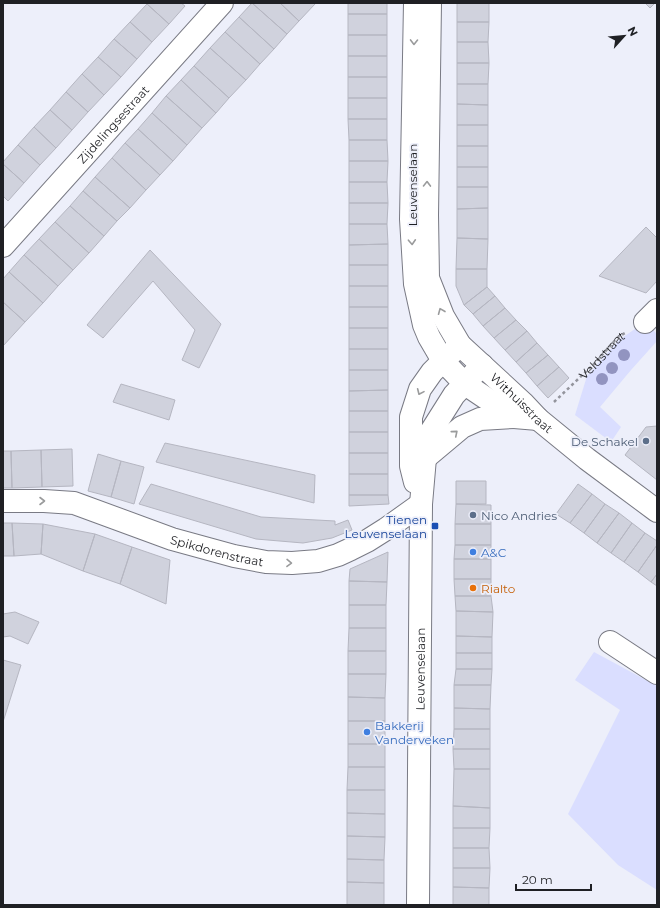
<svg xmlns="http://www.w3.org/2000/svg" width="660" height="908" viewBox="0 0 660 908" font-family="Montserrat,sans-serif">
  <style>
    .green { fill: #dadeff }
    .building { fill: #d0d2dd; stroke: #b5b6c1 }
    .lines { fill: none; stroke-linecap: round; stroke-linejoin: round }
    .minor-casing { stroke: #797a84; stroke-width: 24 }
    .major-casing { stroke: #797a84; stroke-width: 24 }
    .path { stroke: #93949c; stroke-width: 2.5; stroke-dasharray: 3 3; stroke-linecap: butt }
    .minor { stroke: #fff; stroke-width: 22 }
    .major { stroke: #fff; stroke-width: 22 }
    .tree { fill: #9294c0 }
    .oneway { stroke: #9a9b9c }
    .service-dot { fill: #5c6f8a; stroke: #edeffa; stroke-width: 1.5 }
    .transit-dot { fill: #1a4fb4; stroke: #edeffa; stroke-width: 1.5 }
    .shop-dot { fill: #3f7fe0; stroke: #edeffa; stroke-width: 1.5 }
    .food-dot { fill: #e8710a; stroke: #edeffa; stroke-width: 1.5 }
    .labels { text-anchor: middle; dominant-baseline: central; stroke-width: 3.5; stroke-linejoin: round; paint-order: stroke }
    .street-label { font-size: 12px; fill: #1f2024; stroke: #edeffa }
    .service-label { font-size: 12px; fill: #4e5e75; stroke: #edeffa; text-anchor: end }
    .transit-label { font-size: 12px; fill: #164399; stroke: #edeffa; text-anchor: end }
    .shop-label { font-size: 12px; fill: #366cbe; stroke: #edeffa; text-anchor: start }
    .food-label { font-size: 12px; fill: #c56008; stroke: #edeffa; text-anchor: start }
  </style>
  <rect width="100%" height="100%" fill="#edeffa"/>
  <path class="green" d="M645 322 657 334V341L631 370 600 407 621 427 611 442 575 415 587 376 619 340Z
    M594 652 657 686V890L618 865 568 814 620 710 575 680Z"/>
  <path class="building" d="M147 3H181L185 6 169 24 147 4Z
    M252 3 287 34 274 49 239 17Z
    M252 3H280L299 21 287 34Z
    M280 3H314L315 4 299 21Z
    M348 3H387V14H348Z
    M457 3H489V22H457Z
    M645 3H655L650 8Z
    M147 4 169 24 152 42 130 22Z
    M348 14H387V35H348Z
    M239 17 274 49 260 64 225 32Z
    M130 22 152 42 137 59 114 39Z
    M457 22H489L488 42H457Z
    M225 32 260 64 246 80 210 48Z
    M348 35H387V56H348Z
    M114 39 137 59 121 77 98 57Z
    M457 42H488L489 63H457Z
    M210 48 246 80 229 98 194 66Z
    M348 56H387V77H348Z
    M98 57 121 77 104 95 82 74Z
    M457 63H489L488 84H457Z
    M194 66 229 98 216 113 181 80Z
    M82 74 104 95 88 112 66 92Z
    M348 77H387V98H348Z
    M181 80 216 113 202 128 166 96Z
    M457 84H488V105L457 104Z
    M66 92 88 112 72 130 50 110Z
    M166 96 202 128 187 145 152 113Z
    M348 98H387V119H348Z
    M457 104 488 105V125H457Z
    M50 110 72 130 56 148 34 127Z
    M152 113 187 145 173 161 138 129Z
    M348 119H387V140H349Z
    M457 125H488V146H457Z
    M34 127 56 148 40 165 18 145Z
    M138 129 173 161 160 175 125 143Z
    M349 140H387L388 161H349Z
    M125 143 160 175 146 190 112 158Z
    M18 145 40 165 24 183 3 164V162Z
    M457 146H488V167H457Z
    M112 158 146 190 130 208 95 177Z
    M349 161H388L387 182H349Z
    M3 164 24 183 8 201 3 196Z
    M457 167H488V187H457Z
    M95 177 130 208 117 221 83 191Z
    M349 182H387L388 203H349Z
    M457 187H488V208L457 209Z
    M83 191 117 221 104 236 70 206Z
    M349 203H388L387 224H349Z
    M70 206 104 236 89 253 55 222Z
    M488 208V239L457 238V209Z
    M55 222 89 253 73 270 39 239Z
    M349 224H387L388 244 349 245Z
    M646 227 657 238V281L646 293 599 276Z
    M457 238 488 239 487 269H456Z
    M39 239 73 270 58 286 24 255Z
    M388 244V265H349V245Z
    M150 250 221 324 199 368 182 360 195 330 153 281 103 338 87 325Z
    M24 255 58 286 43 303 9 272Z
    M349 265H388V286H349Z
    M456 269H487V287L464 305 456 286Z
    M9 272 43 303 25 322 3 302V279Z
    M349 286H388V307H349Z
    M487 287 495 296 473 314 464 305Z
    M495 296 505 308 483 326 473 314Z
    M3 302 25 322 3 346Z
    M349 307H388V328H349Z
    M505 308 516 320 494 338 483 326Z
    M516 320 527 331 505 350 494 338Z
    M349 328H388V349H349Z
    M527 331 537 343 516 362 505 350Z
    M537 343 548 355 526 373 516 362Z
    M349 349H388V370H349Z
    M548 355 559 367 537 386 526 373Z
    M559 367 569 378 548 398 537 386Z
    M349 370H388V390L349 391Z
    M121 384 175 400 169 420 113 402Z
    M388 390V411H349V391Z
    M349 411H388V432H349Z
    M657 426V480L625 455 646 427Z
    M349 432H388V453H349Z
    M165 443 315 475 314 503 156 462Z
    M72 449 73 486 42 487 41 450Z
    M41 450 42 487 12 488 11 451Z
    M3 451H11L12 488H3Z
    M349 453H388V474H349Z
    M98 454 121 461 111 497 88 491Z
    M121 461 144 467 134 504 111 497Z
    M349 474H388V495H349Z
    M456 481H486V504H456Z
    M151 484 261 517 335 521V525L348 520 352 530 332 538 303 543 256 539 139 504Z
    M578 484 592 494 570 523 556 514Z
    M592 494 605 504 584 533 570 523Z
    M349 495H388L389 504 349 506Z
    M456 504 491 505V524H455Z
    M605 504 619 513 597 543 584 533Z
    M619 513 632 523 611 553 597 543Z
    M3 523H12L14 556H3Z
    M12 523 43 524 41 554 14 556Z
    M632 523 645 533 624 562 611 553Z
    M43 524 95 534 83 571 41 554Z
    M455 524H491V545H455Z
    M645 533 657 541V545L638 572 624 562Z
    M95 534 132 547 120 584 83 571Z
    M455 545H491V559H454Z
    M657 545V574L651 582 638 572Z
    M132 547 170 560 166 604 120 584Z
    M388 552 387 582 349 581 350 569Z
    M454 559H491V579H454Z
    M657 574V586L651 582Z
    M454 579H491V596H455Z
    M349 581 387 582 386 605H349Z
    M455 596H491L493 612 456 611Z
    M349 605H386V628H349Z
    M456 611 493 612 492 637 456 636Z
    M15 612 39 622 28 644 10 636 3 637V614Z
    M349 628H386V651H348Z
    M456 636 492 637V653H456Z
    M348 651H386V674H348Z
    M456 653H492V669H456Z
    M3 660 21 665 3 722Z
    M456 669H492L491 685H454Z
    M348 674H386L385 698 348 697Z
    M454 685H491L490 709 454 708Z
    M348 697 385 698V721H348Z
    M454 708 490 709V729H454Z
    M348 721H385V744H348Z
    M454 729H490V749H453Z
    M348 744H385V767H348Z
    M453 749H490V769H454Z
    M348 767H385V790H347Z
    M454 769H490V808L453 806Z
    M347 790H385V814L347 813Z
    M453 806 490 808V828H453Z
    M347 813 385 814V837L347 836Z
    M453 828H490L489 848H453Z
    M347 836 385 837 384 860 347 859Z
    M453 848H489L490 868H453Z
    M347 859 384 860V883L347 882Z
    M453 868H490L489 888 453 887Z
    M347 882 384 883V905H347Z
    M453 887 489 888V905H453Z"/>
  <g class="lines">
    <defs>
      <g id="minor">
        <path id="s2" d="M3 246 222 3"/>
        <path d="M645 322 657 310"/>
        <path d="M425 458 462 427 480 419 514 417"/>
        <path d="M415 482 411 466V417L420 389 432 372 443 361 460 345"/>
        <path id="s3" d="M3 501H44L74 503 172 539 234 556 266 562 292 563 318 561 338 555 351 549 367 541 386 529 421 504"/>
        <path d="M610 642 657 673"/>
        <path id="s4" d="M418 905 421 504 425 458 430 433 454 395 482 365"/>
      </g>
      <g id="major">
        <path d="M415 3 411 219 415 284 424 325 429 337 443 361 465 384 514 417 538 419"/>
        <path id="s5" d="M430 3 427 215 428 278 443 316 460 345 523 403 538 419 587 459 657 511"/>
      </g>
    </defs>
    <use href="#minor" class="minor-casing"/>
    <use href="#major" class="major-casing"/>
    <path class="path" id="s1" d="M554 402 594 364 618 337 625 333"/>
    <use href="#minor" class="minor"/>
    <use href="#major" class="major"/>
  </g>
  <g class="tree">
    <circle cx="624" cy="355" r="6"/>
    <circle cx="612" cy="368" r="6"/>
    <circle cx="602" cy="379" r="6"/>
  </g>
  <defs><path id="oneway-chevron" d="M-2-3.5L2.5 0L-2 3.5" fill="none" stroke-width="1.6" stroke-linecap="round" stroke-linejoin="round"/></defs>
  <g class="oneway">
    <use href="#oneway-chevron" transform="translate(414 42) rotate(91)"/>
    <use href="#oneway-chevron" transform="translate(427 184) rotate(-89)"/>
    <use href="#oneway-chevron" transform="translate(412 242) rotate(87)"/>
    <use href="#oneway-chevron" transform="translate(441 311) rotate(-112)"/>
    <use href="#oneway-chevron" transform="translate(420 392) rotate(114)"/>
    <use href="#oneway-chevron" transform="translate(455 433) rotate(-40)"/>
    <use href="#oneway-chevron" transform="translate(42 501)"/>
    <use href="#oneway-chevron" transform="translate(289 563) rotate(1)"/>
  </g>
  <g class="service-dot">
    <circle cx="646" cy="441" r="4"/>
    <circle cx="473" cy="515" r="4"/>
  </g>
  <rect class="transit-dot" x="431" y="522" width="8" height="8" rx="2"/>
  <g class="shop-dot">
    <circle cx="473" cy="552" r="4"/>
    <circle cx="367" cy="732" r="4"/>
  </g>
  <circle class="food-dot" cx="473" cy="588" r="4"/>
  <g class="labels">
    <g class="street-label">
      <text stroke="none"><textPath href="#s2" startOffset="164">Zijdelingsestraat</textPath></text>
      <text transform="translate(412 185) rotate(-90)">Leuvenselaan</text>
      <text stroke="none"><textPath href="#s1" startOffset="67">Veldstraat</textPath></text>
      <text stroke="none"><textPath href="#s5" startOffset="434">Withuisstraat</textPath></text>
      <text stroke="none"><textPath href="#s3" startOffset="222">Spikdorenstraat</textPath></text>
      <text stroke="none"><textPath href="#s4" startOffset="236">Leuvenselaan</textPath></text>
    </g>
    <g class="service-label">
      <text x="638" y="441">De Schakel</text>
      <text x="481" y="515" text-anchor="start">Nico Andries</text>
    </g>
    <g class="transit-label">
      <text x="427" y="519">Tienen<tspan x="427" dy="14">Leuvenselaan</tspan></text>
    </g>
    <g class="shop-label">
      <text x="481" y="552">A&amp;C</text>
      <text x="375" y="725">Bakkerij<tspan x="375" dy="14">Vanderveken</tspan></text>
    </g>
    <g class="food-label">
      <text x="481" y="588">Rialto</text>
    </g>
  </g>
  <rect width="660" height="908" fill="none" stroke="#1f2024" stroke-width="8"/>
  <g transform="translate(624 36) rotate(63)" stroke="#edeffa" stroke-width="3" paint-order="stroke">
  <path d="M0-3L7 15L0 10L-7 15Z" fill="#1f2024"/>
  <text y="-6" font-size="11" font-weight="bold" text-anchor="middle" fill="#1f2024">N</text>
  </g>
  <path d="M516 884v6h75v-6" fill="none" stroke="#1f2024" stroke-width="2"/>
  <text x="522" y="884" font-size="12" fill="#1f2024" stroke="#edeffa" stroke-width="3" paint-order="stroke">20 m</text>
</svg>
